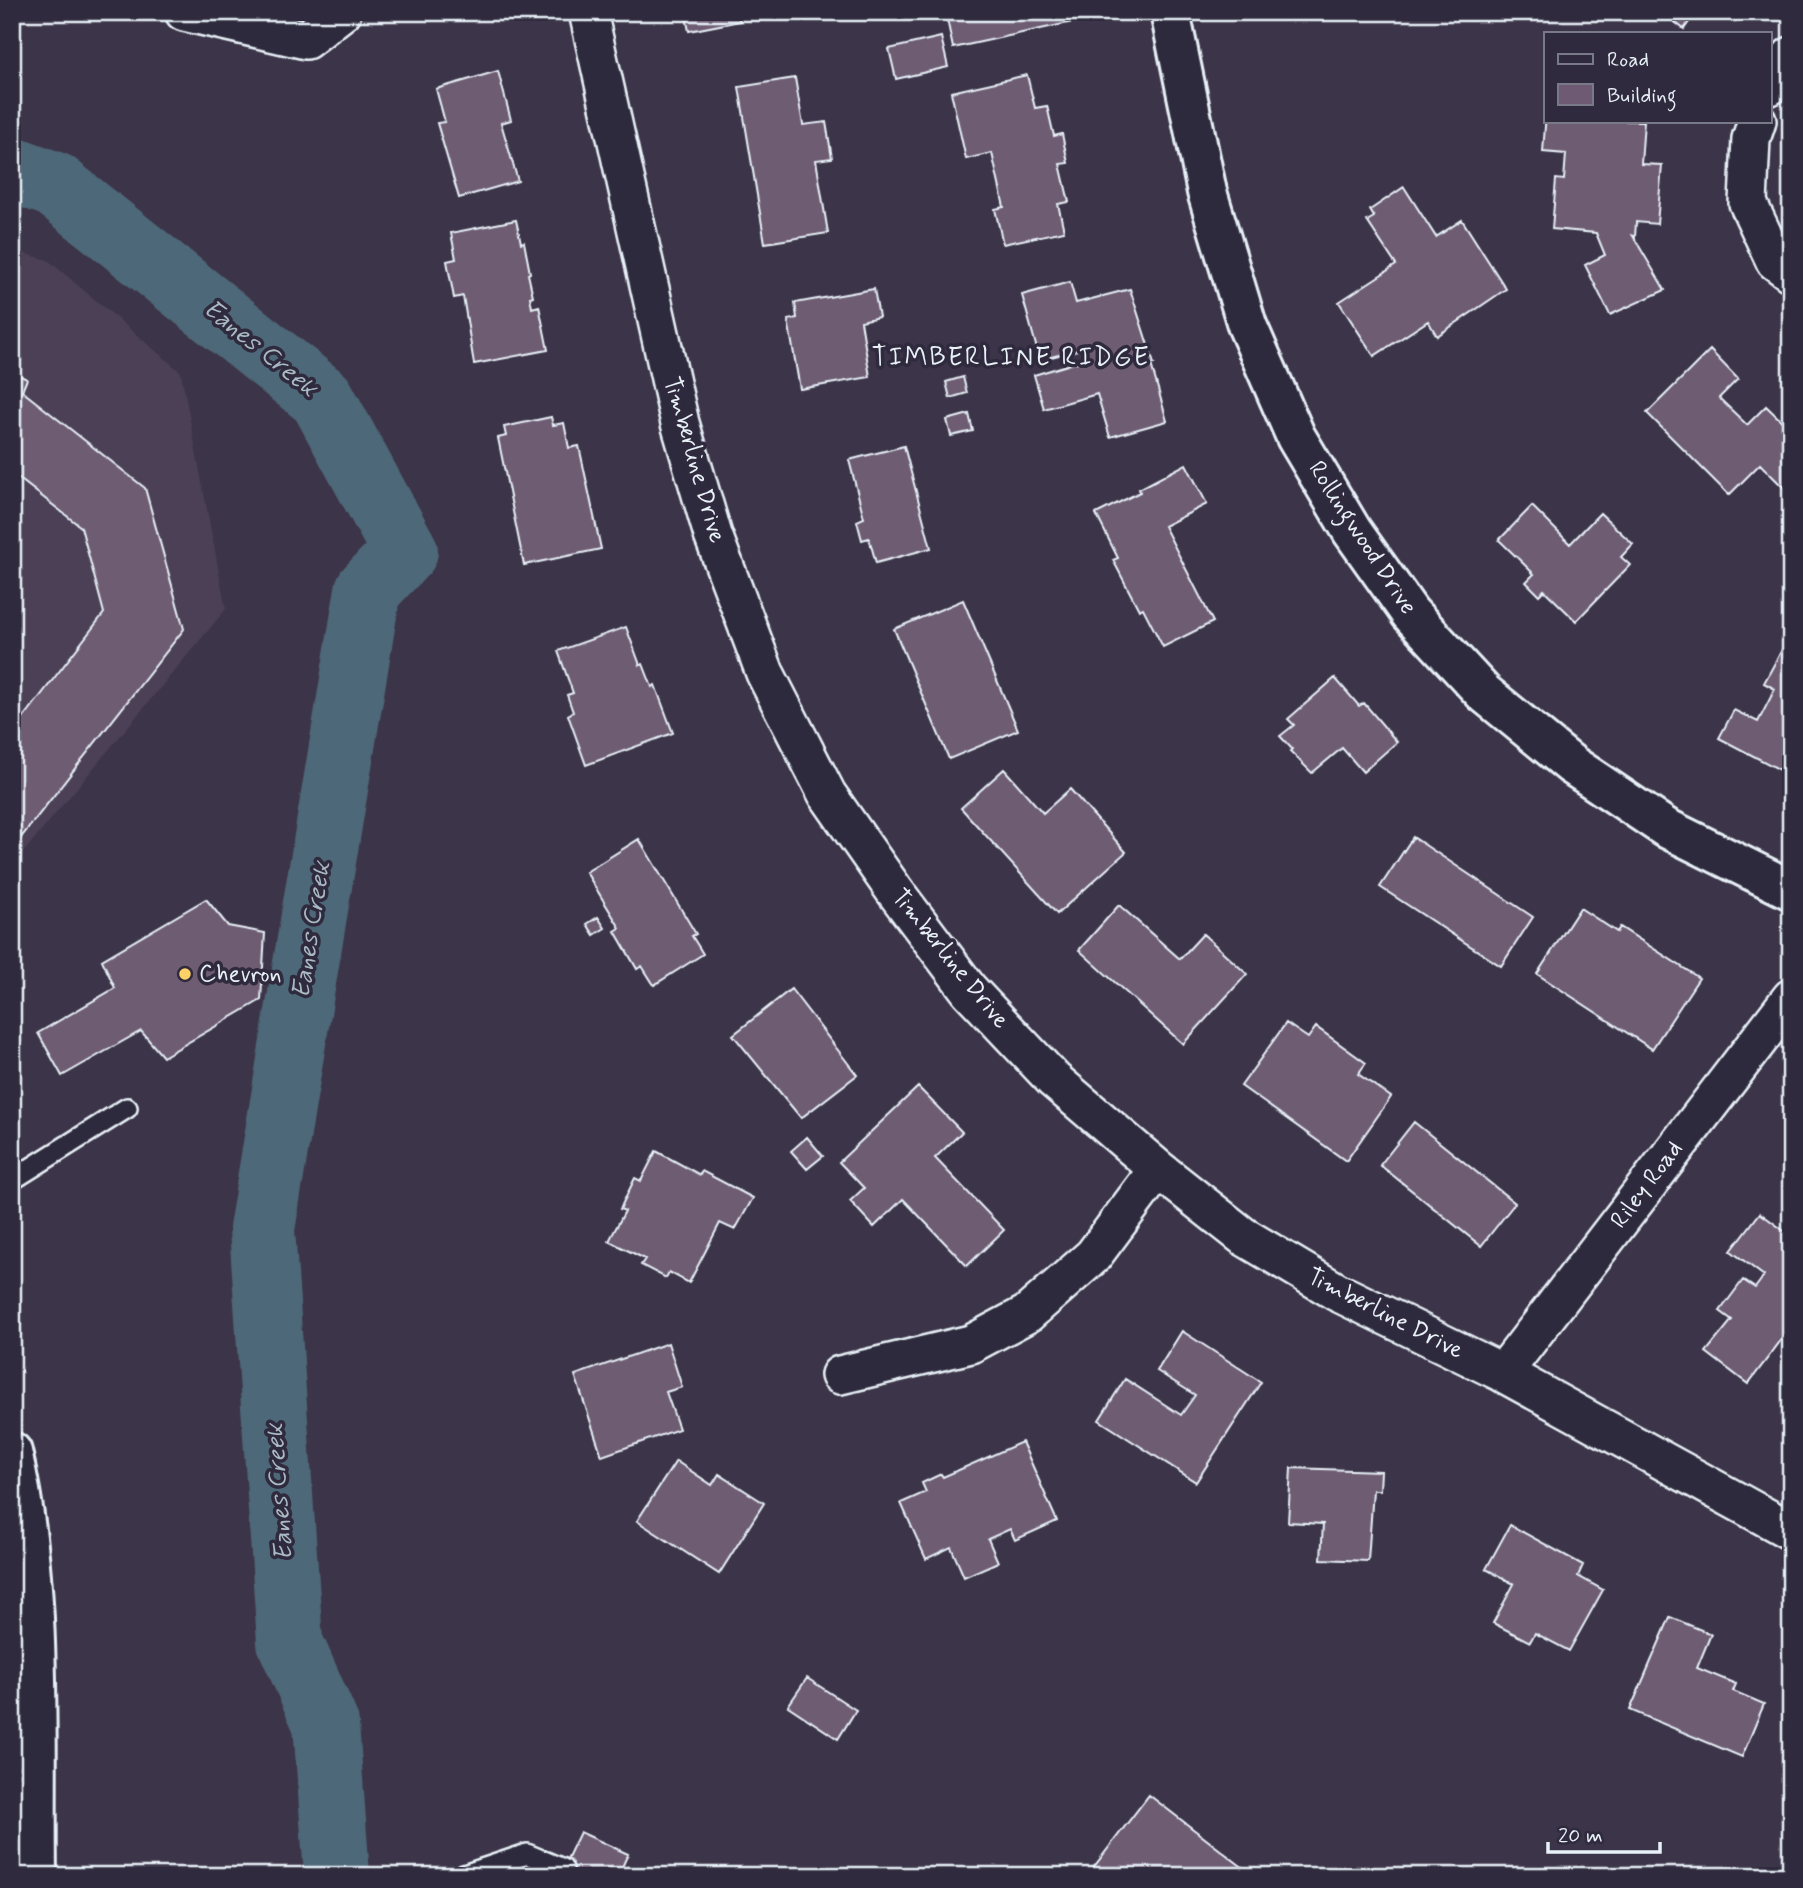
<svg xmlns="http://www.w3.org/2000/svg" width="1803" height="1888" viewBox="0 0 1803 1888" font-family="Mynerve,sans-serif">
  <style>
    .built { fill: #4b4055 }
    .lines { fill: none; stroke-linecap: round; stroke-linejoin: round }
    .river { stroke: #4e6778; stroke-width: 66 }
    .building { fill: #6e5b73; stroke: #e8f1f8; stroke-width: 2 }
    .lane-casing { stroke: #e8f1f8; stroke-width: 24 }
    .street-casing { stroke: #e8f1f8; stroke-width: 42 }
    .secondary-casing { stroke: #e8f1f8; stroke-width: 44 }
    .primary-casing { stroke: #e8f1f8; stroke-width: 44 }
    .lane { stroke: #2f2a3d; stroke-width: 19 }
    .street { stroke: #2f2a3d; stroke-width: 37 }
    .secondary { stroke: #2f2a3d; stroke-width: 38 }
    .primary { stroke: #2f2a3d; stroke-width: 38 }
    .poi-dot { fill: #ffd166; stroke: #2f2a3d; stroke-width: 2.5 }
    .labels { text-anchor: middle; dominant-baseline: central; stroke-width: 7; stroke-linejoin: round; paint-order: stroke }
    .street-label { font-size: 24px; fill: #e8f1f8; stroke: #2f2a3d }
    .poi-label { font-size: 24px; fill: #e8f1f8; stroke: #2f2a3d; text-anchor: start }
    .water-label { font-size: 26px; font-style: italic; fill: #aabac5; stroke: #2f2a3d }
    .neighbourhood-label { font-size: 26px; letter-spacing: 2px; fill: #e8f1f8; stroke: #2f2a3d }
  </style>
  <rect width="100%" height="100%" fill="#3c3448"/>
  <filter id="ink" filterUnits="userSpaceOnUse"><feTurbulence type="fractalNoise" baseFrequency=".0143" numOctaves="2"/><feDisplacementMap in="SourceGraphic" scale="14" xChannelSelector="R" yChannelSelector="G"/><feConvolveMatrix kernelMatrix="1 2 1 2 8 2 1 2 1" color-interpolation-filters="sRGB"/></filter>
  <g filter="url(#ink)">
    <path class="built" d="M12 250 48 260 181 372 226 609 12 866Z"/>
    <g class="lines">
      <path class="river" d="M12 169 55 185 322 398 405 551 368 590 262 1229 290 1642 326 1724 337 1876"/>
    </g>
    <path class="building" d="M685 12H746L738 14 740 21 689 31Z
      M900 12H935L902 19Z
      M942 12H1071L1073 22 953 48 947 19 944 20Z
      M1661 12H1696L1684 29Z
      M941 37 948 67 896 79 889 49Z
      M498 71 511 120 501 123 518 181 459 198 437 123 445 122 436 89Z
      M1027 75 1035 108 1047 106 1054 136 1062 134 1068 163 1060 164 1069 202 1058 204 1064 231 1003 244 995 209 1004 207 992 153 966 159 951 92Z
      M795 78 803 125 826 122 832 158 816 160 828 233 765 243 739 87Z
      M1546 113V121H1644L1641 164 1662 165 1657 224 1636 222 1635 237 1633 236 1665 290 1610 315 1585 265 1605 255 1596 233 1552 229 1556 179 1564 180 1566 154 1543 152Z
      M1404 187 1436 237 1462 220 1506 289 1437 336 1428 321 1374 356 1339 302 1396 265 1367 221 1374 217 1370 210Z
      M516 220 521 243 524 242 530 273 528 274 533 296 530 297 532 308 539 306 548 350 474 364 463 296 454 298 447 261 456 259 451 233Z
      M1070 282 1076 303 1130 289 1154 364H1151L1167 421 1110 437 1097 394 1044 409 1034 375 1084 360 1081 349 1040 360 1022 295Z
      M874 289 879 317 861 321 870 377 800 389 788 320 797 318 795 303Z
      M1710 350 1738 379 1719 398 1747 425 1766 406 1791 430V495L1760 464 1729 495 1647 413Z
      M12 372 27 379 22 391 145 488 184 629 12 849V733L104 613 81 527 12 473Z
      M963 377 967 393 950 398 946 382Z
      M969 414 973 431 951 436 947 420Z
      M551 417 553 425 564 423 569 448 579 446 601 549 524 565 498 438 506 436 504 427Z
      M904 446 931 548 876 563 869 538 862 540 857 521 864 518 849 460Z
      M1186 464 1207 504 1164 526 1213 622 1163 647 1143 608 1139 610 1113 560 1118 558 1096 514 1140 492 1139 489Z
      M1532 506 1570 544 1600 513 1633 544 1621 557 1630 565 1576 621 1544 590 1539 595 1526 582 1534 574 1499 540Z
      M963 600 1018 730 949 759 894 629Z
      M626 627 640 665 643 664 652 687 655 685 673 733 586 765 568 715 573 712 567 695 573 693 558 651Z
      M1791 633V760L1784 772 1719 738 1734 710 1758 722 1775 689 1764 683Z
      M1335 678 1359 706 1364 703 1397 742 1363 772 1342 748 1312 773 1290 751 1292 749 1280 736 1294 725 1288 719Z
      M1004 769 1043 813 1070 789 1126 852 1057 914 961 808Z
      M1413 837 1533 917 1501 966 1380 887Z
      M639 839 696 934 692 936 703 954 654 985 642 966 637 969 615 931 620 928 586 872Z
      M206 899 228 926 265 933 261 1000 163 1057 141 1031 62 1076 38 1033 115 988 102 960Z
      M1119 905 1180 959 1203 934 1247 974 1183 1044 1079 950Z
      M1580 908 1617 932 1620 927 1699 978 1652 1049 1537 974Z
      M598 917 605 928 594 935 587 924Z
      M791 989 857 1075 801 1118 733 1035Z
      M1286 1023 1308 1038 1316 1027 1366 1063 1358 1074 1391 1097 1346 1161 1241 1086Z
      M918 1087 962 1132 935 1158 1004 1230 967 1266 903 1199 874 1227 850 1201 864 1188 839 1162Z
      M1414 1122 1515 1203 1481 1246 1380 1165Z
      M807 1137 823 1156 807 1169 791 1151Z
      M656 1151 700 1175 702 1171 753 1198 735 1230 720 1223 689 1283 669 1272 666 1278 641 1265 645 1259 609 1241 625 1211 620 1209 635 1178 641 1181Z
      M1760 1213 1791 1236V1327L1748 1384 1706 1352 1732 1320 1720 1311 1743 1280 1755 1288 1764 1276 1731 1251Z
      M1182 1331 1261 1382 1196 1482 1099 1420 1125 1379 1181 1415 1195 1395 1157 1371Z
      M668 1343 682 1387 666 1392 679 1429 602 1456 575 1375Z
      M1022 1442 1057 1521 1015 1540 1010 1529 988 1539 998 1562 964 1577 951 1547 926 1559 901 1503 926 1492 922 1483 941 1474 943 1477Z
      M676 1461 712 1485 719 1474 764 1503 719 1574 637 1521Z
      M1291 1468 1381 1471 1380 1490H1373L1368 1561 1321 1559 1323 1524 1288 1522Z
      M1510 1525 1583 1565 1578 1576 1603 1590 1569 1651 1535 1633 1530 1642 1493 1623 1514 1584 1486 1569Z
      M1670 1617 1711 1634 1697 1668 1736 1684 1733 1691 1764 1704 1742 1757 1630 1710Z
      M807 1678 856 1710 838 1739 788 1706Z
      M1149 1795 1254 1876H1087Z
      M580 1832 628 1854 618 1876H559Z"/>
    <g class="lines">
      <defs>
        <path id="lane" d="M12 1180 127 1108
          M461 1876 527 1854 563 1869"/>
        <path id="street" d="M184 12 306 40 342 12
          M588 12 680 423 713 535 765 673 827 794 894 890 969 990 1054 1080 1158 1169 1243 1236 1337 1292 1503 1373 1791 1531
          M1770 86 1791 56
          M1757 121 1751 139 1748 203 1775 261 1791 273
          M1503 1373 1791 998
          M840 1375 971 1344 1027 1314 1093 1256 1158 1169"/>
        <path id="secondary" d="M1170 12 1207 192 1247 325 1296 437 1352 531 1410 613 1484 693 1572 765 1666 828 1791 890"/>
        <path id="primary" d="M12 1452C44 1587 35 1737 37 1876"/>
      </defs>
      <use href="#lane" class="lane-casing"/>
      <use href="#street" class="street-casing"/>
      <use href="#secondary" class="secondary-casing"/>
      <use href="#primary" class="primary-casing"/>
      <use href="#lane" class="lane"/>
      <use href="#street" class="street"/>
      <use href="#secondary" class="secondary"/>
      <use href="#primary" class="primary"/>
    </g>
  </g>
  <circle class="poi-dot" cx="185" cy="974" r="7"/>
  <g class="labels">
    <g class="street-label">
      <text transform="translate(694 460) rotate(74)">Timberline Drive</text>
      <text transform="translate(1362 538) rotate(57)">Rollingwood Drive</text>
      <text transform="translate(950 959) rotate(51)">Timberline Drive</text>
      <text transform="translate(1647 1185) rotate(-53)">Riley Road</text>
      <text transform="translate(1385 1314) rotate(27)">Timberline Drive</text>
    </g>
    <g class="poi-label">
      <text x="199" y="974">Chevron</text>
    </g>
    <g class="water-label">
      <text transform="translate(260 349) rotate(39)">Eanes Creek</text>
      <text transform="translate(312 930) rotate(-81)">Eanes Creek</text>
      <text transform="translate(280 1492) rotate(-94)">Eanes Creek</text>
    </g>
    <g class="neighbourhood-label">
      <text x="1011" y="358">TIMBERLINE RIDGE</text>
    </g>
  </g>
  <rect width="1803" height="1888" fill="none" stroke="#2f2a3d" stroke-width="42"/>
  <rect x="21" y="21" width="1761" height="1846" fill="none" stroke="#e8f1f8" stroke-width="2.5" filter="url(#ink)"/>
  <rect x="1544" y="32" width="228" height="91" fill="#2f2a3d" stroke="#797a88" stroke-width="2"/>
  <rect x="1558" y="54" width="35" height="10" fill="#2f2a3d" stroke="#797a88" stroke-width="2"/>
  <text x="1607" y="66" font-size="21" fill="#e8f1f8">Road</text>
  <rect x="1558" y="84" width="35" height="21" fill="#6e5b73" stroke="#797a88" stroke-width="2"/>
  <text x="1607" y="102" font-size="21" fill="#e8f1f8">Building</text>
  <path d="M1548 1842v10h112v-10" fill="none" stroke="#e8f1f8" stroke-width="3.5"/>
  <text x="1558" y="1842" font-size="21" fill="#e8f1f8" stroke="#2f2a3d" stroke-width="5" paint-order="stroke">20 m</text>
</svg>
